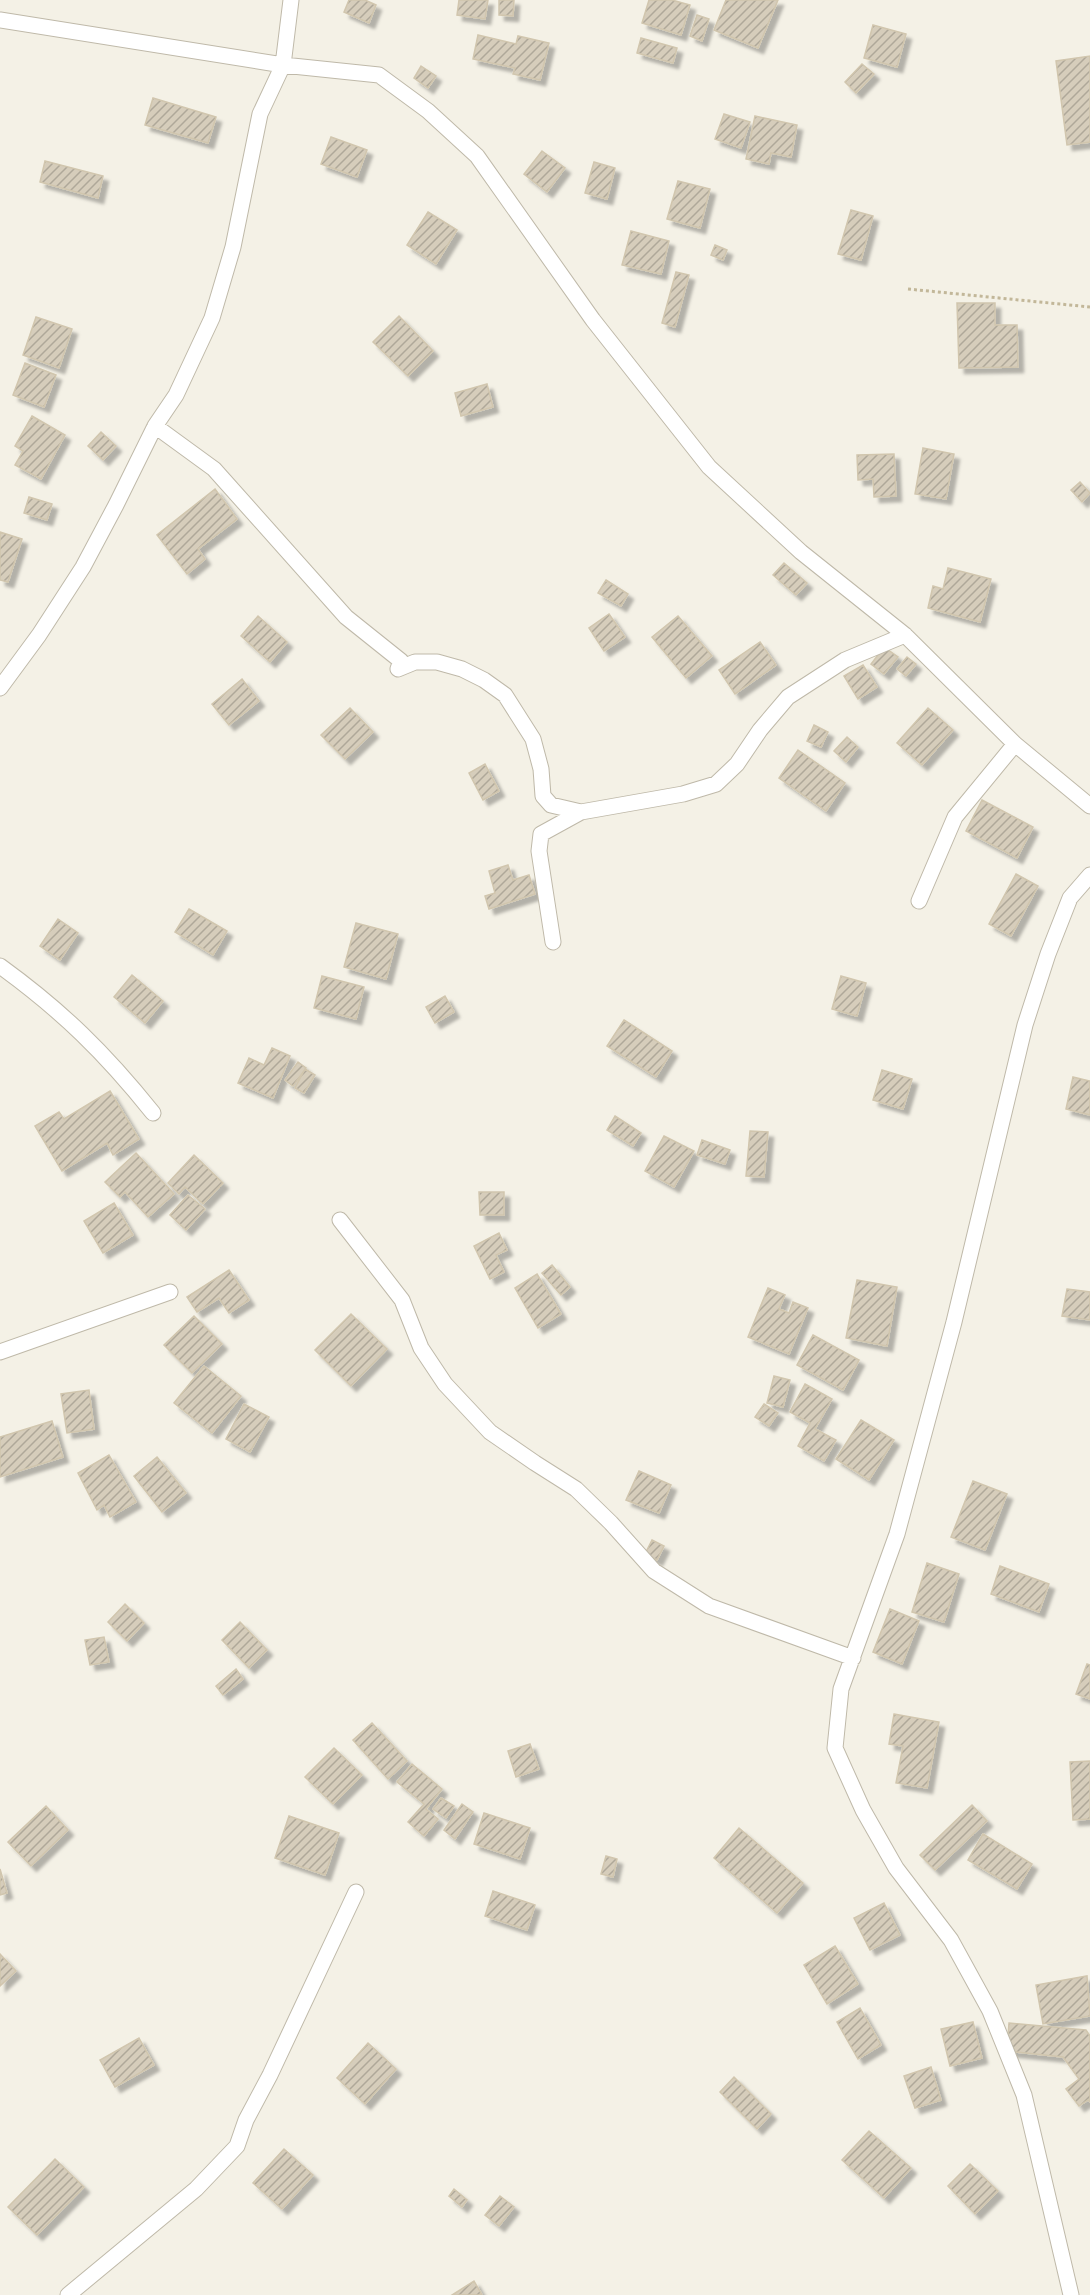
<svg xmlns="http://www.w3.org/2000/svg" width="1090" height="2295" viewBox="0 0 1090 2295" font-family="'Fira Sans Condensed',sans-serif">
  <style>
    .building { fill: url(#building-hatch); stroke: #d1c6ae; stroke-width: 1.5; filter: url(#shadow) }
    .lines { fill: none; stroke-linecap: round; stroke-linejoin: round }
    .street-casing { stroke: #bfb9a9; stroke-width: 17 }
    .path { stroke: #c2b799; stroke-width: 3; stroke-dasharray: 3 3; stroke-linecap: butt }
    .street { stroke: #fff; stroke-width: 15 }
  </style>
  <defs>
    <pattern id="building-hatch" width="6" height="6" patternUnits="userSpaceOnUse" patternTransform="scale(1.5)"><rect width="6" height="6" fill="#d6cdbb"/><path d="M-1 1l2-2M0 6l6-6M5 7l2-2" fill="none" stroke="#afa899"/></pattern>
    <filter id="shadow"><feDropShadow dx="5.5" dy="5.5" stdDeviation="1.5" flood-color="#0004"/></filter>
  </defs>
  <rect width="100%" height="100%" fill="#f4f1e6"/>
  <path class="building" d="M349 0H365L376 5 369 23 344 12Z
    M459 0H488L485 19 457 15Z
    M499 0H514L513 16 499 15Z
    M649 0H672L690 5 681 35 642 23Z
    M726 0H778L758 48 714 30Z
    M697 15 709 19 702 41 690 36Z
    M873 25 906 34 897 67 864 58Z
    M478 35 516 44 518 36 549 43 540 80 513 74 515 68 473 59Z
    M641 38 677 48 673 63 637 53Z
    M1090 56V142L1067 145 1056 61Z
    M862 64 874 74 856 93 845 82Z
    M421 66 436 76 428 88 414 78Z
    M153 98 216 117 208 143 145 125Z
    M724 114 750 122 741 148 715 139Z
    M755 116 797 125 791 157 771 153 769 164 746 159Z
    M331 137 367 150 357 177 321 164Z
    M542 151 565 168 547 192 524 174Z
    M45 161 103 176 98 198 40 182Z
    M594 162 615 168 607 199 585 193Z
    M678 181 710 189 700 228 667 219Z
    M851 210 873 216 861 260 838 254Z
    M428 212 457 230 436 264 407 245Z
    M631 231 669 241 661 274 622 265Z
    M715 245 727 250 723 260 711 255Z
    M676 272 689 275 675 327 662 323Z
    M957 303H995V325H1017L1018 367 959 368Z
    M399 316 433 351 408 376 373 342Z
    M36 317 72 329 59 368 23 355Z
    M25 363 56 375 44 407 13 395Z
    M487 384 493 407 461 416 455 393Z
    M32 416 65 435 41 479 15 465 23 451 15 446Z
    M101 432 116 446 103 460 88 446Z
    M923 448 954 454 946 499 915 494Z
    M894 454 896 496 874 497 873 479 858 480 857 455Z
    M1080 482 1090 493 1082 502 1071 490Z
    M215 489 237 519 198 549 205 559 187 574 157 535Z
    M29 497 52 504 47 520 24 513Z
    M0 532 22 539 8 582 0 580Z
    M784 563 807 583 796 595 773 575Z
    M948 568 991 579 980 622 928 608 933 586 943 589Z
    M606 580 628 594 621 606 598 593Z
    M609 614 625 637 604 651 589 628Z
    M258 616 287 642 270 662 241 636Z
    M678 616 712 656 686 678 652 637Z
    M760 642 776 665 735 694 719 670Z
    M884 647 898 657 884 674 871 664Z
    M907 657 916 664 906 676 897 669Z
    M863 665 877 687 858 699 844 676Z
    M242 679 259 701 229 725 212 704Z
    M350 708 373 732 345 759 321 735Z
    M928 708 953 730 922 765 897 743Z
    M814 725 828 732 821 747 807 741Z
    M847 737 858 747 846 762 834 751Z
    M798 750 845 783 826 811 779 778Z
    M485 764 499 791 483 800 469 773Z
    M982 800 1033 827 1017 858 966 831Z
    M508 865 513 880 529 875 535 894 489 909 485 896 495 893 489 871Z
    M1016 874 1038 886 1011 936 989 924Z
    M189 909 227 931 213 955 175 932Z
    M58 919 78 933 60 960 40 946Z
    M356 923 398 934 386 979 344 967Z
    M132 975 163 1001 145 1023 114 997Z
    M322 976 364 987 356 1019 314 1008Z
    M841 976 866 983 857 1016 832 1009Z
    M445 996 454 1012 435 1023 426 1007Z
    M624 1020 672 1051 656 1077 607 1046Z
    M272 1048 290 1056 273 1098 238 1083 249 1058 264 1065Z
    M298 1062 306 1068 293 1086 285 1080Z
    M305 1069 315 1075 304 1093 295 1088Z
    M882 1070 912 1079 903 1109 873 1100Z
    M1073 1077 1090 1081V1115L1066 1109Z
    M110 1091 139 1139 113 1155 107 1143 62 1171 35 1126 59 1112 64 1119Z
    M615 1116 641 1133 633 1146 607 1130Z
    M750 1131 768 1132 764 1177 746 1176Z
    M664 1136 694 1151 674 1187 645 1171Z
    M702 1140 730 1150 725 1164 697 1155Z
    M136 1153 174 1194 148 1217 125 1192 120 1197 105 1182Z
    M194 1155 223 1183 203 1204 185 1187 179 1194 168 1183Z
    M479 1192H504V1215H480Z
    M188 1195 205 1209 186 1230 170 1215Z
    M114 1203 133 1235 103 1253 84 1221Z
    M499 1233 507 1250 496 1255 504 1272 490 1279 474 1246Z
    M552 1265 570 1287 561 1295 542 1273Z
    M229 1270 249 1300 229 1313 219 1298 197 1312 187 1297Z
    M537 1274 561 1314 538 1328 515 1288Z
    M857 1280 897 1287 887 1346 846 1338Z
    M768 1288 785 1295 779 1309 789 1313 793 1302 808 1308 789 1354 748 1337Z
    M1067 1289 1090 1292V1320L1062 1316Z
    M351 1314 387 1349 351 1386 315 1350Z
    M194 1316 222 1344 192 1373 164 1345Z
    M813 1335 859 1360 843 1390 797 1365Z
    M204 1366 241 1396 212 1433 174 1403Z
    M774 1376 790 1380 783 1407 767 1403Z
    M805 1384 832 1399 815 1429 836 1440 824 1461 798 1446 810 1423 790 1412Z
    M89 1390 94 1429 67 1433 61 1394Z
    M244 1404 269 1417 250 1452 226 1439Z
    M764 1404 778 1413 769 1426 755 1417Z
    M861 1420 894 1440 869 1480 836 1459Z
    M52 1421 63 1457 0 1477V1437Z
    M109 1455 136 1502 110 1517 104 1505 97 1510 78 1473Z
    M157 1457 186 1493 162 1512 134 1476Z
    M639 1471 671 1485 659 1513 626 1500Z
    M973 1481 1007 1494 985 1550 951 1537Z
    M652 1540 664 1546 657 1560 645 1554Z
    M927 1563 959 1574 944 1622 912 1612Z
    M1000 1566 1049 1584 1039 1612 991 1594Z
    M125 1604 144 1623 127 1641 108 1622Z
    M890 1609 919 1621 902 1664 873 1652Z
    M240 1622 267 1650 249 1668 222 1640Z
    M104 1637 109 1662 90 1665 85 1640Z
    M1087 1664 1090 1665V1699L1076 1694Z
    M236 1669 243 1679 223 1695 216 1686Z
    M894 1714 939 1722 927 1788 896 1783 903 1746 889 1744Z
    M372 1723 407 1761 388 1779 353 1740Z
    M530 1744 539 1769 516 1777 508 1751Z
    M334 1748 362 1775 333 1804 305 1777Z
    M1090 1761V1819L1073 1820 1070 1762Z
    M412 1764 442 1789 426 1809 438 1819 424 1836 408 1822 424 1804 397 1782Z
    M441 1798 454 1806 446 1818 433 1809Z
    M462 1804 473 1812 455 1839 444 1830Z
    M972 1805 987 1821 935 1870 920 1855Z
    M46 1806 68 1830 31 1866 8 1842Z
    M484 1813 530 1828 520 1859 474 1844Z
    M289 1816 339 1833 325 1875 275 1858Z
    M739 1828 803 1883 777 1913 714 1858Z
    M983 1834 1032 1864 1017 1889 968 1860Z
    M606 1856 617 1859 613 1877 601 1874Z
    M0 1869 7 1893 0 1895Z
    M493 1891 535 1905 527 1930 485 1916Z
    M884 1903 900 1935 870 1950 854 1918Z
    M835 1946 858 1984 827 2004 804 1965Z
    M0 1954 16 1971 0 1986Z
    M1087 1976 1090 2016 1043 2024 1036 1985Z
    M860 2008 881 2045 858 2059 837 2022Z
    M973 2022 982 2058 950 2066 941 2029Z
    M1009 2023 1086 2030 1090 2036V2102L1088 2100 1079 2106 1066 2089 1079 2079 1063 2057 1007 2051Z
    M139 2038 154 2065 115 2087 100 2060Z
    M368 2043 396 2069 365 2104 337 2078Z
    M931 2067 941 2100 915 2108 904 2076Z
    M734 2077 771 2114 757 2129 720 2092Z
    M869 2131 911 2168 884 2198 842 2160Z
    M284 2149 313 2175 282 2209 253 2183Z
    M55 2159 84 2187 37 2235 8 2207Z
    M970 2164 998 2191 975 2214 948 2186Z
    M454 2189 467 2200 462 2207 449 2196Z
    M500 2196 514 2207 499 2226 485 2215Z
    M474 2281 482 2295H452Z"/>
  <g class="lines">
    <defs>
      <path id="street" d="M291 0 283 65 379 75 428 111 477 156 593 320 709 467 801 552 905 635 1015 744 1090 806
        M0 20 283 65 260 114 233 247 212 318 176 395 155 426 116 505 83 567 39 635 0 688
        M155 426 214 469 346 617 401 661 398 669 415 662H437L462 669 484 680 505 695 533 739 541 769 543 796 551 805 581 812 683 794 716 784 737 764 760 730 788 697 845 660 905 635
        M919 901 955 817 1015 744
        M553 942 539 851 541 834 581 812
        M0 966C62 1011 105 1053 153 1113
        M340 1220 402 1300 421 1348 445 1384 490 1432 535 1463 576 1489 611 1523 654 1571 709 1606 853 1658
        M0 1352 170 1292
        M68 2295 196 2189 237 2146 246 2120 270 2075 356 1892
        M1071 2295 1024 2095 990 2011 951 1940 896 1868 863 1810 835 1748 841 1689 897 1534 954 1322 1025 1025 1048 954 1070 898 1090 875"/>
    </defs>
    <use href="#street" class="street-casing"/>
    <path class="path" d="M908 289 1090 307"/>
    <use href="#street" class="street"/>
  </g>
</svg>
